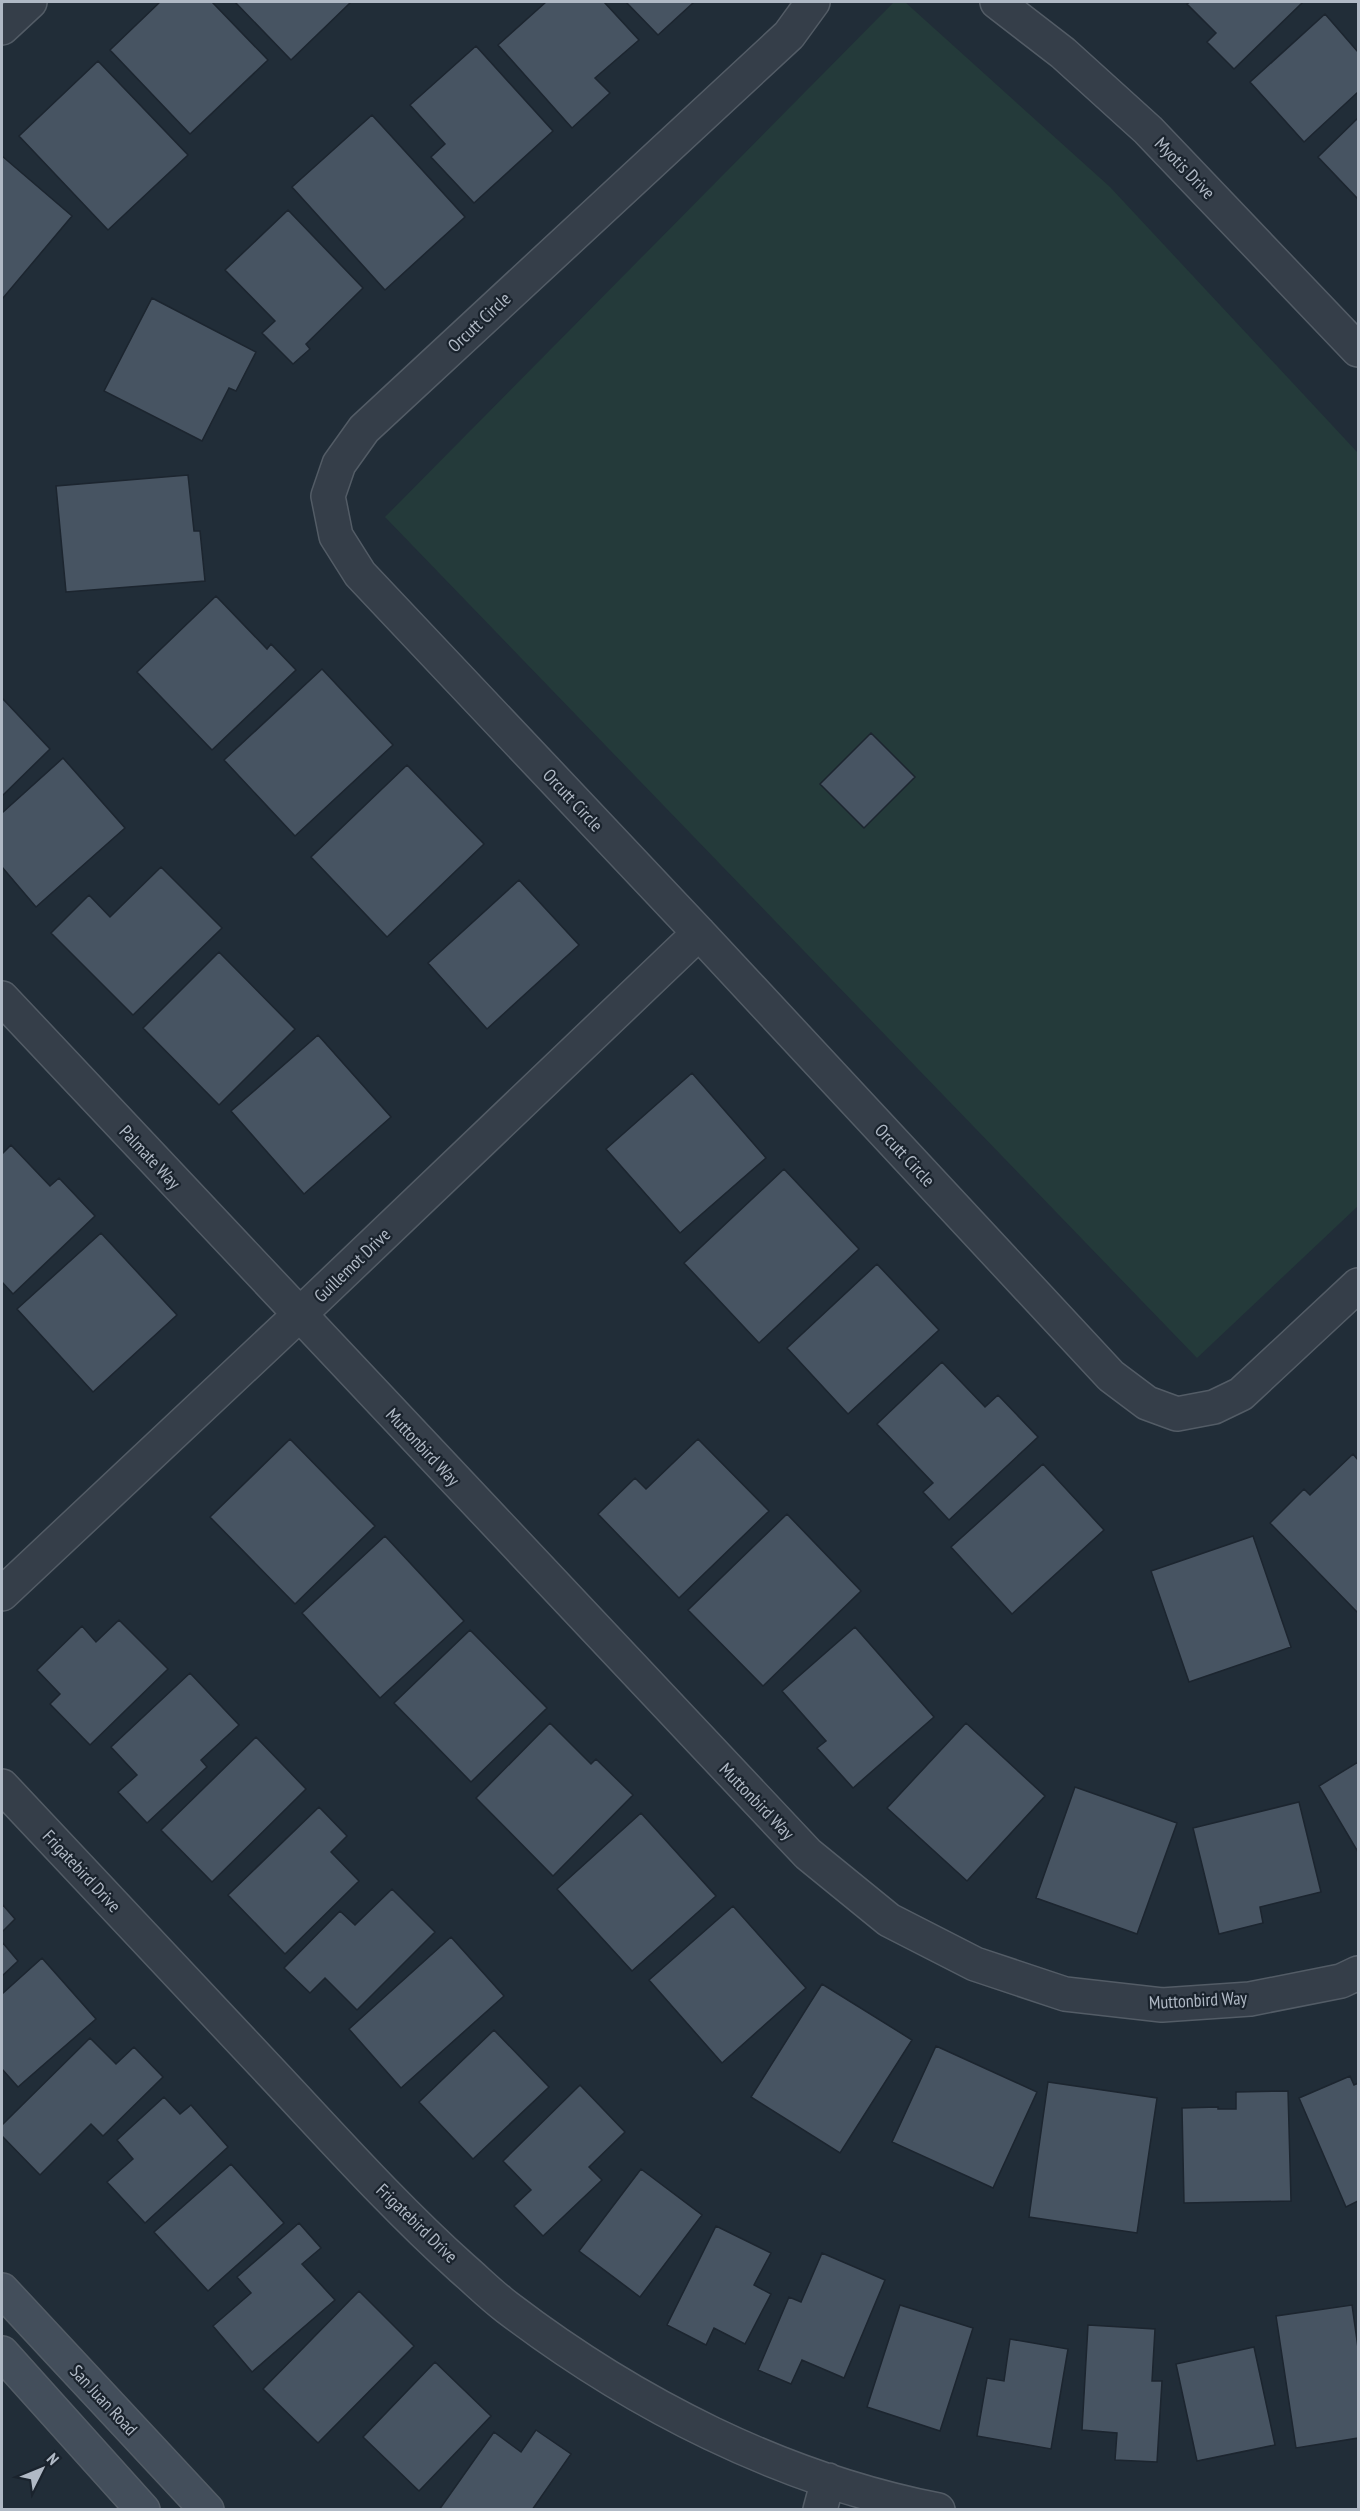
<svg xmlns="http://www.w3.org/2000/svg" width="1360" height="2511" viewBox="0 0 1360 2511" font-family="'PT Sans Narrow',sans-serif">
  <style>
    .green { fill: #243a3a }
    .building { fill: #475462; stroke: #1c252f; stroke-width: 1.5 }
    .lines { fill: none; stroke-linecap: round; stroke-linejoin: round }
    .minor-casing { stroke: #535c66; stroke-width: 36 }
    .secondary-casing { stroke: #535c66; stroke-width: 36 }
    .minor { stroke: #353e49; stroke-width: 33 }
    .secondary { stroke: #434e5b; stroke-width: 33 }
    .labels { text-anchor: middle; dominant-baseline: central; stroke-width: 4.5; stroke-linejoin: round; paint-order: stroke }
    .street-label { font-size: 18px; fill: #b0b9c5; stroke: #1a232d }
  </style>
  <rect width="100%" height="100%" fill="#212d38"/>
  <path class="green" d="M894 2H905L1110 187 1358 453V1206L1197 1358 385 517Z"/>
  <path class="building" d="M160 2H212L268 60 190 134 110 50Z
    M235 2H351L291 60Z
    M546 2H604L639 40 595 78 610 93 572 128 498 45Z
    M626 2H694L658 35Z
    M1190 2H1303L1234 69 1207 42 1216 33 1187 4Z
    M1325 14 1358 52V92L1304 142 1250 82Z
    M476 46 553 131 474 203 431 157 445 144 410 105Z
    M98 61 188 155 108 230 19 136Z
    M372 115 465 217 385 290 292 187Z
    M1358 118V199L1318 157Z
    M2 156 72 216 3 298 2 297Z
    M288 210 363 288 306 344 310 349 293 364 262 333 275 321 225 270Z
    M152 298 256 352 236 391 229 388 202 441 104 391Z
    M188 475 194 531H200L205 581 66 592 56 486Z
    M216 596 267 649 271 644 296 670 212 750 137 672Z
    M322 669 393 745 295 836 224 760Z
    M2 698 50 749 2 796Z
    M871 733 915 777 864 828 820 784Z
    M63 758 125 828 36 907 2 867V813Z
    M407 765 484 844 387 937 311 857Z
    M161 867 222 928 133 1015 51 933 89 895 110 917Z
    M519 880 579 945 487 1029 428 963Z
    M219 952 295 1029 219 1105 143 1028Z
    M318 1035 391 1117 304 1194 231 1111Z
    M692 1073 766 1158 680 1233 606 1149Z
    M11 1145 50 1186 59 1178 95 1216 13 1294 2 1282V1154Z
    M784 1169 859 1249 759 1343 684 1263Z
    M101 1233 177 1315 93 1392 17 1309Z
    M877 1264 939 1330 848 1414 787 1348Z
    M942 1362 985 1407 998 1395 1038 1437 949 1520 923 1492 933 1483 877 1424Z
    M290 1439 375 1526 295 1604 210 1517Z
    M698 1439 769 1511 679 1598 598 1514 635 1478 646 1489Z
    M1353 1454 1358 1460V1613L1270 1523 1304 1489 1310 1495Z
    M1043 1464 1104 1530 1012 1614 951 1547Z
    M787 1514 861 1591 763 1686 688 1610Z
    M385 1536 464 1621 380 1698 302 1613Z
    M1253 1536 1291 1647 1189 1682 1151 1571Z
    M119 1620 168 1669 90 1745 50 1704 60 1694 37 1670 82 1626 96 1642Z
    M855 1627 934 1717 853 1788 817 1748 826 1741 782 1691Z
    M470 1630 547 1708 471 1782 394 1703Z
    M190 1673 239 1725 201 1760 207 1767 147 1823 118 1792 137 1775 111 1747Z
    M550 1723 591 1764 596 1759 633 1795 553 1876 476 1798Z
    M966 1723 1045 1796 967 1881 887 1808Z
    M256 1737 306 1789 212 1882 161 1830Z
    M1358 1762V1852L1319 1786Z
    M1075 1787 1177 1823 1137 1934 1036 1898Z
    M1299 1802 1321 1892 1260 1907 1263 1923 1219 1934 1193 1828Z
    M319 1807 347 1836 331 1852 359 1881 285 1954 228 1895Z
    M641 1813 716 1896 632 1971 557 1889Z
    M392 1889 435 1932 357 2010 325 1978 310 1993 284 1968 340 1911 355 1925Z
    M2 1904 15 1919 2 1932Z
    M733 1906 806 1988 722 2063 649 1980Z
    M451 1937 504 1996 401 2088 349 2029Z
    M2 1942 18 1961 2 1976Z
    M42 1958 96 2019 18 2087 2 2069V1994Z
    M822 1984 912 2040 840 2153 751 2097Z
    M494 2030 549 2087 473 2159 419 2102Z
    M90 2038 116 2064 134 2047 163 2077 103 2136 91 2124 40 2175 2 2136V2125Z
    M936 2046 1037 2092 993 2188 892 2142Z
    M1350 2076 1354 2085 1358 2083V2201L1346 2207 1299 2098Z
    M1048 2082 1157 2098 1137 2233 1029 2217Z
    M580 2085 625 2132 589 2167 602 2180 543 2236 514 2206 531 2190 503 2161Z
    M1288 2091 1291 2201 1184 2203 1182 2108 1218 2107V2109H1236V2092Z
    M164 2097 180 2114 191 2105 228 2147 145 2223 107 2182 133 2159 117 2140Z
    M231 2164 284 2223 208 2291 154 2232Z
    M641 2169 702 2215 640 2297 579 2251Z
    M299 2223 321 2248 302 2264 335 2300 252 2372 213 2326 251 2293 237 2277Z
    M716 2226 771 2253 754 2285 771 2294 745 2344 714 2328 706 2345 667 2325Z
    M822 2253 885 2280 844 2378 802 2360 791 2384 758 2370 789 2297 801 2302Z
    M359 2291 414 2346 318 2443 263 2389Z
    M900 2305 973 2328 940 2431 867 2407Z
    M1352 2305 1358 2348V2438L1296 2448 1276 2316Z
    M1088 2325 1155 2329 1152 2381H1162L1157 2462 1115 2460 1117 2433 1082 2430Z
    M1010 2339 1068 2349 1051 2449 977 2436 987 2378 1004 2381Z
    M1254 2347 1275 2445 1197 2461 1176 2364Z
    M435 2362 491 2416 419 2491 363 2437Z
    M536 2430 571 2454 532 2510H439L494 2432 521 2452Z"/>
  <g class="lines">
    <defs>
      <path id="minor" d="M813 2 789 35 364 429 339 464 328 496 336 536 360 574 699 933 1111 1376 1147 1403 1177 1414 1214 1407 1241 1394 1358 1285
        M997 2 1063 53 1148 130 1358 350
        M2 28 30 2
        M2 998 808 1854 889 1920 975 1964 1065 1994 1162 2005 1250 1999 1341 1981 1358 1973
        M2 1594 299 1315 699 933
        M2 1786C90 1880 179 1974 267 2068 331 2136 393 2206 462 2268 477 2281 492 2296 508 2308 634 2404 781 2479 938 2510
        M820 2510 828 2480"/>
      <path id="secondary" d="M2 2290 207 2510
        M2 2353 143 2510"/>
    </defs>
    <use href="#minor" class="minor-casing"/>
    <use href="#secondary" class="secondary-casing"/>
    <use href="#minor" class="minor"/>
    <use href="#secondary" class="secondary"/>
  </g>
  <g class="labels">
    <g class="street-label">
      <text transform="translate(1185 168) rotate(46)">Myotis Drive</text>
      <text transform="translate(479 322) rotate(-43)">Orcutt Circle</text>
      <text transform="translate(573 800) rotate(47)">Orcutt Circle</text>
      <text transform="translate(905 1155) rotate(47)">Orcutt Circle</text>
      <text transform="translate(150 1157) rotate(47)">Palmate Way</text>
      <text transform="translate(352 1265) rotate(-44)">Guillemot Drive</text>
      <text transform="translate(423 1447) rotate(47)">Muttonbird Way</text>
      <text transform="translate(757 1801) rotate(46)">Muttonbird Way</text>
      <text transform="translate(82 1871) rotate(47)">Frigatebird Drive</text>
      <text transform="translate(1198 2000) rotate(-3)">Muttonbird Way</text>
      <text transform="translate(417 2223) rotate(44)">Frigatebird Drive</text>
      <text transform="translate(104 2400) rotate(47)">San Juan Road</text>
    </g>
  </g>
  <rect width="1360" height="2511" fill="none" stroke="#b0b9c5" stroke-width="6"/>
  <g transform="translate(42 2469) rotate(47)" stroke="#1a232d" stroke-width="4.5" paint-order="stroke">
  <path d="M0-4.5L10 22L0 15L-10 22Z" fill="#b0b9c5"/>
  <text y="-9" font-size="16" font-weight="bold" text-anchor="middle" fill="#b0b9c5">N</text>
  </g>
</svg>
